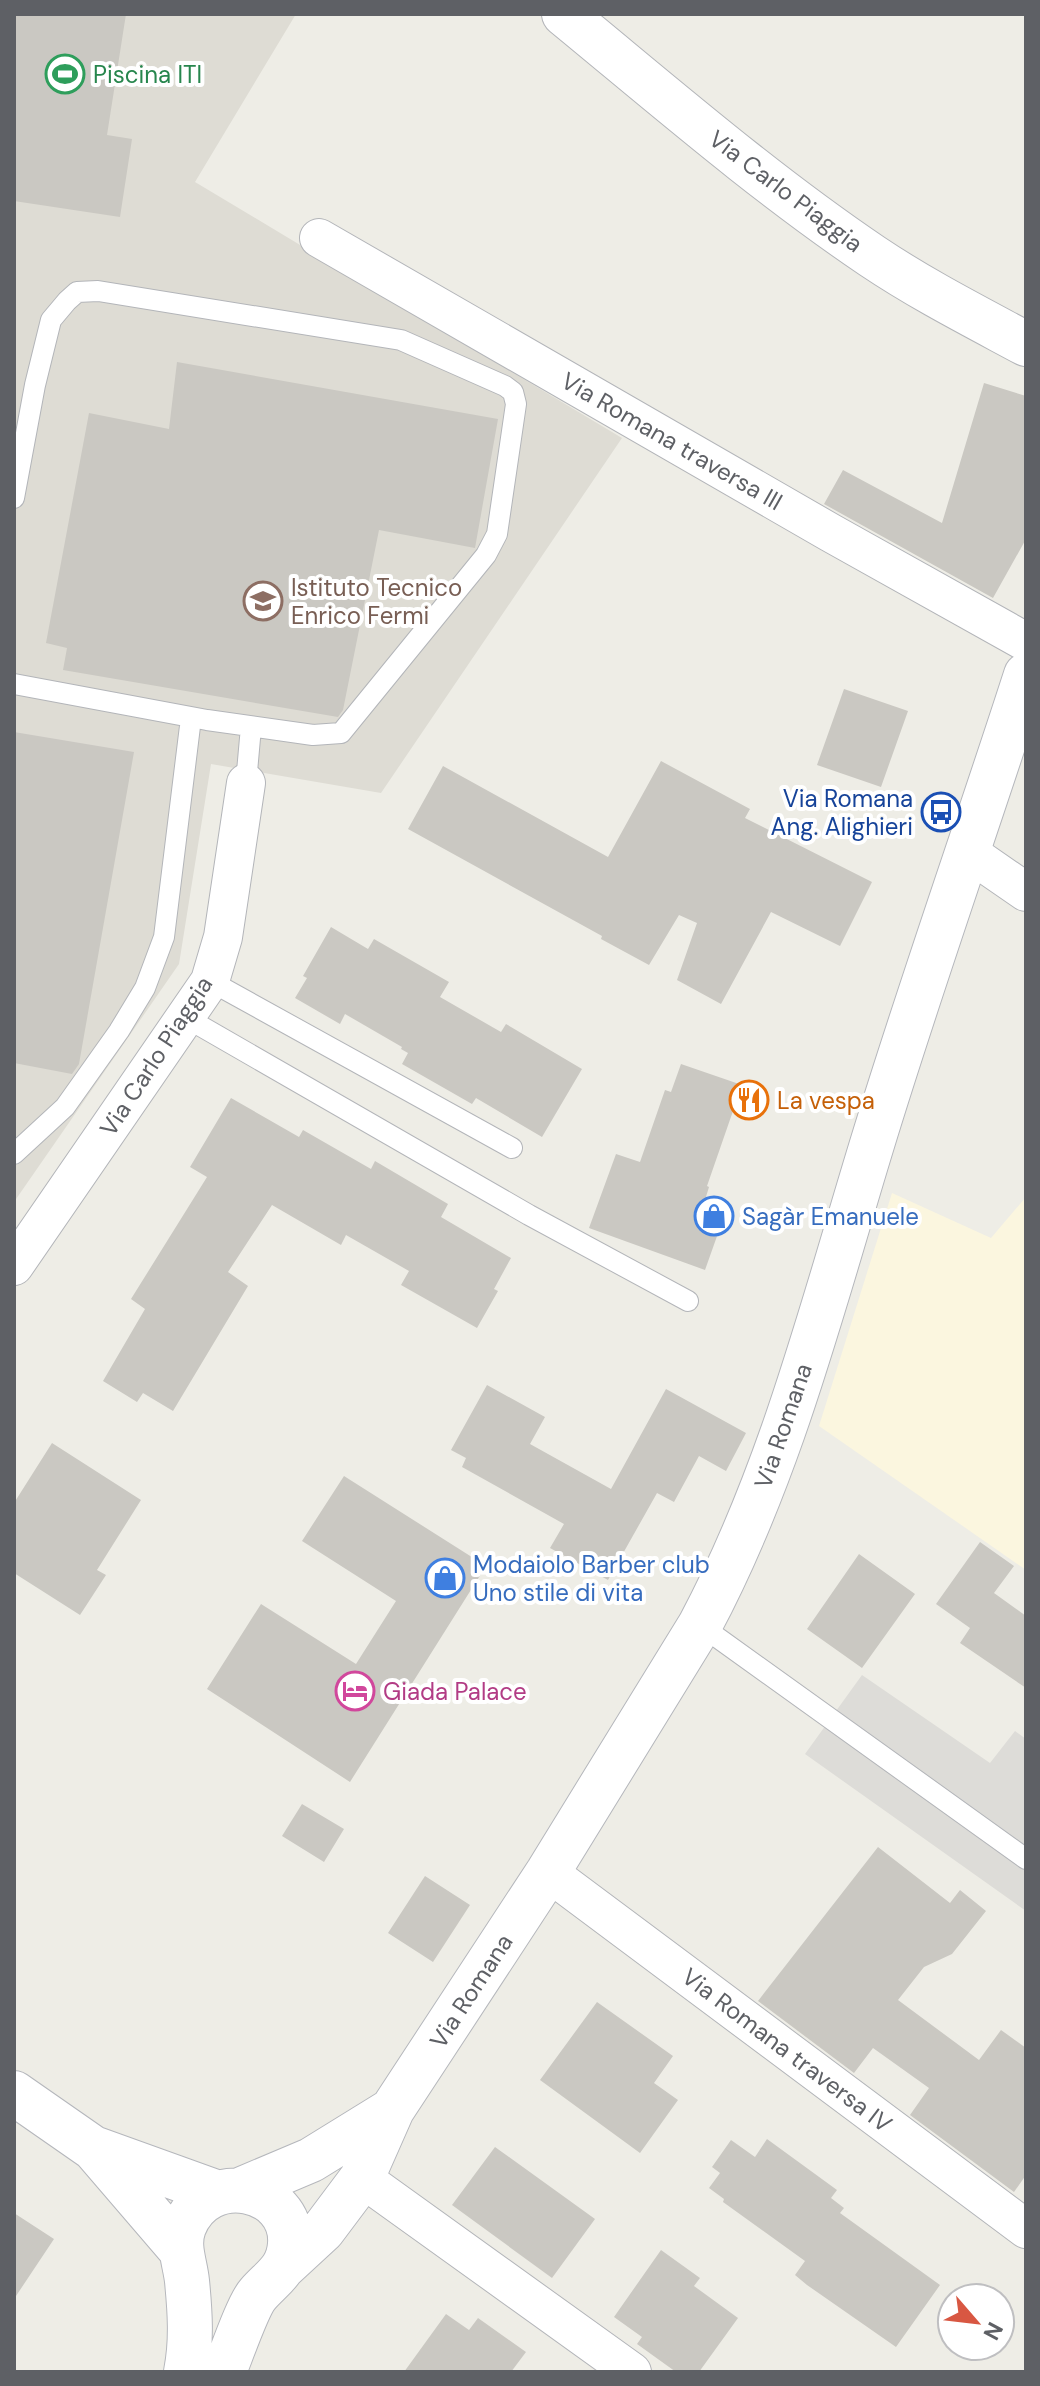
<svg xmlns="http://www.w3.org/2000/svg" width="1040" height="2386" viewBox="0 0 1040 2386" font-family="'DM Sans',sans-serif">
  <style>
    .commercial { fill: #fbf6df }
    .industrial { fill: #dddcd8 }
    .education { fill: #dedcd4 }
    .building { fill: #cac8c2 }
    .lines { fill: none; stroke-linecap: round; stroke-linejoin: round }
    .service-casing { stroke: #b3b5b9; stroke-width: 22 }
    .minor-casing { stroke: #b3b5b9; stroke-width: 40 }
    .tertiary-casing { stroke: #b3b5b9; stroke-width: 46 }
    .secondary-casing { stroke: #b5b7bc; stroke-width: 46 }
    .service { stroke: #fff; stroke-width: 20 }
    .minor { stroke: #fff; stroke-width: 38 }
    .tertiary { stroke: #fff; stroke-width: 44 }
    .secondary { stroke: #fff; stroke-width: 44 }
    .labels { text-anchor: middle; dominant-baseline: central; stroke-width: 8; stroke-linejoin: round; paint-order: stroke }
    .leisure-label { font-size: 24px; fill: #27864d; stroke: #fff; text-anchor: start }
    .street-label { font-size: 24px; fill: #5e6065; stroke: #fff }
    .education-label { font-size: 24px; fill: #785e54; stroke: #fff; text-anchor: start }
    .transit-label { font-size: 24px; fill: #164399; stroke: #fff; text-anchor: end }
    .food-label { font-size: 24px; fill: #c56008; stroke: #fff; text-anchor: start }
    .shop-label { font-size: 24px; fill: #366cbe; stroke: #fff; text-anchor: start }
    .hotel-label { font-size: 24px; fill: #b23c85; stroke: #fff; text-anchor: start }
  </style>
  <rect width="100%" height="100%" fill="#eeede6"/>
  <path class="commercial" d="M892 1193 991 1238 1026 1197V1570L819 1426Z"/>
  <path class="industrial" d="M862 1675 990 1763 1015 1731 1026 1739V1911L805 1754Z"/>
  <path class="education" d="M14 14H296L195 182 622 438 381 793 211 764 179 964 14 1202Z"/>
  <path class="building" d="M14 14H126L107 135 132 139 120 217 14 201Z
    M177 362 498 419 475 548 379 530 343 710 338 717 63 670 67 648 46 643 89 413 169 429Z
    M984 383 1026 396V539L993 598 824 504 843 470 942 523Z
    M844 689 908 711 881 787 817 765Z
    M14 732 134 752 79 1064 72 1074 14 1063Z
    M661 761 750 809 745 818 872 882 840 946 771 912 721 1004 677 980 697 923 679 915 649 965 601 939 602 936 408 829 443 766 608 857Z
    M331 927 368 949 374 939 449 982 440 997 501 1032 506 1024 582 1069 542 1137 476 1098 472 1104 402 1064 408 1053 401 1049 402 1047 345 1014 340 1024 295 998 307 978 303 976Z
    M681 1064 742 1085 707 1186 709 1187 705 1200 727 1208 705 1270 589 1228 616 1154 640 1162 665 1090 671 1092Z
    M231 1098 299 1137 303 1130 371 1169 375 1161 448 1204 441 1217 511 1258 494 1289 498 1291 477 1328 401 1285 409 1271 346 1235 341 1245 272 1205 228 1272 248 1286 173 1411 143 1393 137 1402 103 1381 145 1309 131 1299 207 1177 190 1167Z
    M487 1385 545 1417 530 1444 611 1489 666 1389 746 1433 726 1471 699 1456 674 1502 657 1493 608 1580 550 1548 564 1524 462 1467 466 1458 451 1450Z
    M52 1443 141 1500 97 1570 106 1575 80 1615 14 1573V1503Z
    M344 1476 486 1566 350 1782 207 1689 261 1604 356 1664 396 1601 302 1541Z
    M980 1542 1014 1566 994 1593 1026 1616V1688L960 1643 970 1628 936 1604Z
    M859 1554 915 1594 862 1668 807 1629Z
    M302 1804 344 1829 324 1862 282 1836Z
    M878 1847 950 1903 960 1890 986 1911 952 1954 924 1967 898 2000 979 2060 1001 2030 1026 2048V2175L1014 2192 910 2115 929 2088 873 2048 854 2073 758 2001Z
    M425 1876 470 1905 433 1962 388 1933Z
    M597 2002 673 2056 654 2083 678 2100 640 2153 540 2080Z
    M767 2139 837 2190 831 2198 844 2208 840 2213 940 2285 896 2347 807 2285 795 2275 805 2261 723 2202 724 2199 709 2188 720 2173 712 2167 731 2140 755 2157Z
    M495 2147 595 2219 552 2278 452 2205Z
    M14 2213 54 2239 14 2299Z
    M661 2250 700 2278 694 2286 738 2318 699 2372H676L637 2344 642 2337 614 2317Z
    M446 2314 469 2330 478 2318 526 2352 511 2372H404Z"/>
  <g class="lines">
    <defs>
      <path id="service" d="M14 498 35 385 51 320 67 301 77 292 98 291 401 340 505 386 513 392 516 404 497 534 486 555 341 733 313 735 207 720 14 684
        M246 783 251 727
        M210 981 512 1148
        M185 1017 529 1215 688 1301
        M14 1154 65 1107 119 1031 145 988 164 937 191 718
        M700 1625 1026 1859"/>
      <path id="minor" d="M319 238 831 533 1026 642
        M968 852 1026 892
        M14 1266 210 981 223 937 246 783
        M548 1872 1026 2229
        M362 2178 632 2372"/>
      <path id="tertiary" d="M564 14C665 97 764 183 872 256 921 289 974 316 1026 344"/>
      <path id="secondary" d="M14 2093 93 2148 218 2193
        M95 2150 180 2249
        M240 2190 311 2160 392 2110
        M284 2266 323 2230 362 2178 392 2110 548 1872 700 1625C781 1473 823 1304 873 1141 921 984 976 830 1026 675
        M186 2372C192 2341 190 2312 187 2281 185 2262 177 2246 184 2227 207 2167 294 2187 290 2244 288 2270 273 2277 258 2294 248 2305 231 2355 224 2372"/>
    </defs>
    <use href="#service" class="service-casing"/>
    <use href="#minor" class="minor-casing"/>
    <use href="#tertiary" class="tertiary-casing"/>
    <use href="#secondary" class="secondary-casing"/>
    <use href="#service" class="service"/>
    <use href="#minor" class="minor"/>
    <use href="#tertiary" class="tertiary"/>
    <use href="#secondary" class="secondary"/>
  </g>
  <defs>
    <symbol id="stadium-ring" viewBox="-11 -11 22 22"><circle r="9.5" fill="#fff" stroke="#2e9e5b" stroke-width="1.5"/><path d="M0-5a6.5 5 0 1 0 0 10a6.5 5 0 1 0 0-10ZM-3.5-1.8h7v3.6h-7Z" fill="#2e9e5b"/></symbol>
    <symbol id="school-ring" viewBox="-11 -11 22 22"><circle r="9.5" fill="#fff" stroke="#8d6e63" stroke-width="1.5"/><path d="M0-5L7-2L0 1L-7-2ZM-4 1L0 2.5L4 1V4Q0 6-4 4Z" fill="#8d6e63"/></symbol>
    <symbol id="bus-ring" viewBox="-11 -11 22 22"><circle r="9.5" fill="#fff" stroke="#1a4fb4" stroke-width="1.5"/><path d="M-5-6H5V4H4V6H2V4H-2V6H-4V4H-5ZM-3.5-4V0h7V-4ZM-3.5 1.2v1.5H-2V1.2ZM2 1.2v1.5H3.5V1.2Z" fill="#1a4fb4"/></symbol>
    <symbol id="restaurant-ring" viewBox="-11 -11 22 22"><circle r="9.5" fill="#fff" stroke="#e8710a" stroke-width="1.5"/><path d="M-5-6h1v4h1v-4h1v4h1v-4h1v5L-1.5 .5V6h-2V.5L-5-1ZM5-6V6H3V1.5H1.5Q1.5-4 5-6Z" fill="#e8710a"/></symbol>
    <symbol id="shop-ring" viewBox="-11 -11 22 22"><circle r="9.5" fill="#fff" stroke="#3f7fe0" stroke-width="1.5"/><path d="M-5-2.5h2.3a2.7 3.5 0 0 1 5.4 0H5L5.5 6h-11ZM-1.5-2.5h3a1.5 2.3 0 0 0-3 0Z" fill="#3f7fe0"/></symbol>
    <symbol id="hotel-ring" viewBox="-11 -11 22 22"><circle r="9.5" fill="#fff" stroke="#d1479c" stroke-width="1.5"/><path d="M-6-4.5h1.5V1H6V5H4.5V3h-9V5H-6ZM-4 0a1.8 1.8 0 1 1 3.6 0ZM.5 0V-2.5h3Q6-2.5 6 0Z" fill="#d1479c"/></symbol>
  </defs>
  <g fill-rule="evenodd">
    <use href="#stadium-ring" x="43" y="52" width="44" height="44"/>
    <use href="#school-ring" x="241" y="579" width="44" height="44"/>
    <use href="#bus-ring" x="919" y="790" width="44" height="44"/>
    <use href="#restaurant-ring" x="727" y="1078" width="44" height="44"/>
    <use href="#shop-ring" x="692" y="1194" width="44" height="44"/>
    <use href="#shop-ring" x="423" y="1556" width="44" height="44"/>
    <use href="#hotel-ring" x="333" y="1669" width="44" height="44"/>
  </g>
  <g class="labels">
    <g class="leisure-label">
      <text x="93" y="74">Piscina ITI</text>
    </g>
    <g class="street-label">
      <text transform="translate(786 191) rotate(37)">Via Carlo Piaggia</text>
      <text transform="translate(672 441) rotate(30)">Via Romana traversa III</text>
      <text transform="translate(156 1056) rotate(-57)">Via Carlo Piaggia</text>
      <text transform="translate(783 1426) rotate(-71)">Via Romana</text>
      <text transform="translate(471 1991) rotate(-57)">Via Romana</text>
      <text transform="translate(787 2050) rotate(37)">Via Romana traversa IV</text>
    </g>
    <g class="education-label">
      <text x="291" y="587">Istituto Tecnico<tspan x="291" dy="28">Enrico Fermi</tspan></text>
    </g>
    <g class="transit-label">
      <text x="913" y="798">Via Romana<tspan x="913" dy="28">Ang. Alighieri</tspan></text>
    </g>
    <g class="food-label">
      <text x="777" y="1100">La vespa</text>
    </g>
    <g class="shop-label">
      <text x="742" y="1216">Sagàr Emanuele</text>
      <text x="473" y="1564">Modaiolo Barber club<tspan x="473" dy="28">Uno stile di vita</tspan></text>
    </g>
    <g class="hotel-label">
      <text x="383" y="1691">Giada Palace</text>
    </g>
  </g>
  <rect width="1040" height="2386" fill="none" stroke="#5e6065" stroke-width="32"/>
  <g transform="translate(976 2322) rotate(118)"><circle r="38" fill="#ffffff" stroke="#bfbfc1" stroke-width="2"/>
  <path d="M0-6L14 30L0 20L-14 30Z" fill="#d85742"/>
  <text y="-12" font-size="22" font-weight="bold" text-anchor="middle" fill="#5e6065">N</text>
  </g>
</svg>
